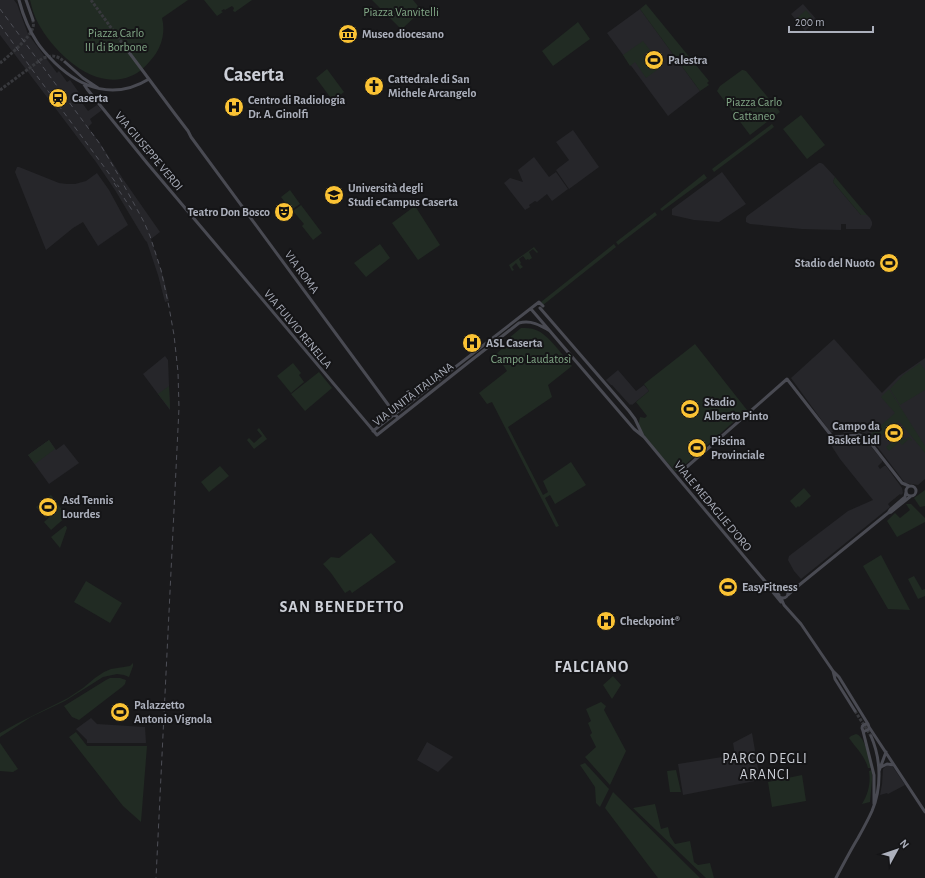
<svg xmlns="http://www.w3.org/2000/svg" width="925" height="878" viewBox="0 0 925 878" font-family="'Alegreya Sans',sans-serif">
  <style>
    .built { fill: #26262a }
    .green { fill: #212b23 }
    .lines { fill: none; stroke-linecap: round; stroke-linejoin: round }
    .secondary-tunnel { stroke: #37383c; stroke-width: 3; stroke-dasharray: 3 1.5; stroke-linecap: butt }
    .secondary { stroke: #494a52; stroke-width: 3 }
    .rail { stroke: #4e4f57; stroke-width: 1; stroke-dasharray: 5 4; stroke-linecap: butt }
    .labels { text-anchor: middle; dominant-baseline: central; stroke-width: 4; stroke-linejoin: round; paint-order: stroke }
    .park-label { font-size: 12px; fill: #82a887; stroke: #151517 }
    .poi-label { font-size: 12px; font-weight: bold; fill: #acb0bc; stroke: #151517; text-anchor: start }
    .street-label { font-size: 12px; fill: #acb0bc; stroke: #151517 }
    .quarter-label { font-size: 14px; letter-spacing: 1px; fill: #cdd0d8; stroke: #151517 }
    .district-label { font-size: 16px; font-weight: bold; letter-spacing: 1px; fill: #cdd0d8; stroke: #151517 }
    .town-label { font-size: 20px; font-weight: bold; fill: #cdd0d8; stroke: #151517 }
  </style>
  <rect width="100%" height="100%" fill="#1a1a1c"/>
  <path class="built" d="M0 0H14L17 4 28 34 57 73 59 71 67 82 70 80 80 94 77 96 88 111 97 105 102 110 90 119 92 123 88 127 100 143 123 179 160 232 151 239 164 279 169 301 165 302 158 275 147 242 145 240 115 190 96 162 0 35Z
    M803 4 817 20 805 31 791 14Z
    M640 9 700 91 668 116 607 33Z
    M573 130 599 167 569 189 556 170 569 160 556 142Z
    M534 157 549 177 556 172 568 189 552 201 547 194 537 202 535 201 529 205 530 207 525 210 504 183 510 178 523 182 518 170Z
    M819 163H821L823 164 835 177 833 182 861 215H867L870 218 872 222V225L870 229H846V224H841V230L802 229 750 224 746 222V218L747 216Z
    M17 167H19L59 183 67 184H75L86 181 97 173 109 190 128 225 98 246 83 222 73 228 46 250 15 172Z
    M722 172 746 204 719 222 694 220 672 215V209Z
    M834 339 882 393 899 376 925 358V479L918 485 905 483 870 437 867 434 861 432 844 433 839 427 831 433 791 378Z
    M165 356 168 360 170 410 143 374Z
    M618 370 636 391 644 385 649 391 632 405 631 404 630 405 612 385H611L606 380Z
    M856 437H861L864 438 882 460V462L878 466 880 469 884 466H886L902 488 903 493 901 495 900 494 889 503 888 504 890 507 801 579 794 571 788 560 789 556 848 511 873 500 840 459 829 442 836 440Z
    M49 440 56 450 64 444 79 463 49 484 28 455Z
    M91 718 97 724 145 727 146 743H87V740L76 729Z
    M752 733 760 780 683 795 678 764 735 755 733 743Z
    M427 742 453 757 438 772 417 760Z
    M886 766H891L893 767 905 785 888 794 887 793 880 795 882 784 883 769Z"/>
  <path class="green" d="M30 0H188L162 18C166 33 161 50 150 61 145 67 139 73 131 76 95 92 54 53 38 23 34 16 32 8 30 0Z
    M204 0H252L235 12 233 11 234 8 232 6 225 10 224 9 221 11 223 12 217 16Z
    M372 0H413C416 4 421 8 419 13L403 28H400Z
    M646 4 709 81 707 83 709 85 700 91 640 9Z
    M806 10 812 17 803 25 797 18Z
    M578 22 590 39 553 66 542 51Z
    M643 41 650 50 643 55 651 66 652 65 654 66 658 63 661 67 646 78 635 62 630 66 623 55Z
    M327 69 344 92 333 101 316 78Z
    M742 70H743L746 71 780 112 750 135 717 91 720 86Z
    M801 115 825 145 807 159 783 129Z
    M772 124 774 127 714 172 712 169Z
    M704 174 707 178 662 211 660 209Z
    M835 177 867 215H861L833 182Z
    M290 190 300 204 291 210 281 197Z
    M301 205 322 233 313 240 302 226 304 224 293 211Z
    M415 206 440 245 418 260 392 223Z
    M655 212 657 215 618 245 616 242Z
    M380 244 390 258 366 277 354 263Z
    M614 244 616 247 543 305 541 302Z
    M534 247 538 252 537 253 533 249 529 252 532 258 529 260 528 259 526 260 523 256 519 259 521 263 520 264 523 267 520 269 516 263 512 267 514 270 512 271 509 265Z
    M521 328C526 328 531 328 536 330 548 334 563 356 572 366L548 385 552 397 508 427 543 495 548 492 543 481 571 462 586 485 555 504 550 495 545 498 559 526 556 527 492 402 487 404 479 393 507 371 496 354 511 341 509 338Z
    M695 344 747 410 678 471H675L644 437 638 426 640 417 645 418 647 416 636 402 649 391 644 384Z
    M293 363 301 373 299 375 304 382 291 393 277 376Z
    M920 363 925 370V390L900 405 890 389 903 375Z
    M319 372 332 388 305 411 291 394Z
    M169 386 170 409 158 394Z
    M889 389 925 446V453L899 421 875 441 870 435 895 413 881 397Z
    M259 428 267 439 254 449 247 440 249 438 254 443 262 436 257 430Z
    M902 436 905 440 909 437 912 440 911 441 909 439 902 445 899 442 889 451 886 447 898 437 899 438Z
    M49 440 55 449 35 464 28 455Z
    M220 466 229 476 209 492 201 482Z
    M804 488 811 496 799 507 798 506 796 508 790 501Z
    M925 490V506L920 507 914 498Z
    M51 495 60 507 46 518 36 507Z
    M906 504H911L925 518V522L897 537 887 521 895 513 900 518 910 510Z
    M60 507 67 516 51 530 44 522Z
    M65 526H66L67 528 60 548 51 537Z
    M371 533 396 562 352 593 350 590 345 593 331 573 323 564 331 557 339 558Z
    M881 555 910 610 888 609 863 566Z
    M914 576 922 590 925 589V596L918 599 908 579Z
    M86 581 122 603 110 623 74 602Z
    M133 663V666L129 677 124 675 117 674 103 677 65 701 31 717 0 737V733L16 724 68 698 83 688 95 678 104 672 111 669 130 666Z
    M613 676 621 685 612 699 603 685Z
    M110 678H120L126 680 125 684 122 687 79 720 72 717 64 706 106 680Z
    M601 702 606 706 604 710 626 751 610 785 585 757 596 747 590 735 592 733 588 723 591 721 586 709Z
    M76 732 87 746H147L141 822 123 806 69 737Z
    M856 734C865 736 869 759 872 768H868C865 756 856 748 849 738L851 736Z
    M0 743 18 769 13 772 0 771Z
    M585 763 609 789 600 807 596 803 595 787 580 765Z
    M676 770 681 792H670L667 771Z
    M872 770V780L870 802 862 804C868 794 871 783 869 771Z
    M802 775 806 801 772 807 768 782Z
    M613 792 700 878H658L605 808Z
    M655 804 661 829 668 827 670 836 675 844 690 841 694 862 698 865 710 863 714 878H706L633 808Z"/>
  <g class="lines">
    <path class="secondary-tunnel" d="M91 0 125 47
      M0 63C8 57 31 37 33 27 34 24 33 23 33 20
      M0 90 43 58C53 55 56 55 65 62
      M855 711 871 736"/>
    <path class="secondary" d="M19 0C23 15 29 30 37 42 42 50 48 56 55 63 82 89 115 100 149 79
      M26 0 33 20
      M125 47 175 114 188 131 191 137 398 418
      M65 62 83 78 98 88
      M83 83 87 89 147 163 377 435 469 362 519 323C531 320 540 325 550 331
      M540 308 629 411 635 419 643 436
      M531 309 634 429 644 437 673 472 769 586 779 595
      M373 431 539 302 543 306
      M681 472 787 379 830 434 833 437 859 435 866 437 902 483 909 486
      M906 491a5 5 0 1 1 10 0a5 5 0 1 1-10 0Z
      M888 513 890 510 905 497 906 492
      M778 593a5 5 0 1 1 10 0a5 5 0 1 1-10 0Z
      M772 591 781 602
      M788 595 798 586 888 513 891 512 911 496
      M781 598 784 605 801 624 833 671 839 677 868 724
      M833 671 835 679 855 711
      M869 727 925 812
      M863 731H865L869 729V727L868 724C865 724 862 725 862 728L863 731 874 775V804
      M881 767 887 764 894 765
      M879 771 886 752
      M836 878C843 865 850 851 858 838 863 829 868 820 872 811 882 787 881 759 871 736"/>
    <path class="rail" d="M0 9 100 144 116 171 144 222 150 236 161 270 169 307 174 335 178 372 179 408 156 878
      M0 25 31 68 119 187
      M114 183 132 210"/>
  </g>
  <defs>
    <symbol id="museum-disc" viewBox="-11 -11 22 22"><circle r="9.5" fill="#fac234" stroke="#151517"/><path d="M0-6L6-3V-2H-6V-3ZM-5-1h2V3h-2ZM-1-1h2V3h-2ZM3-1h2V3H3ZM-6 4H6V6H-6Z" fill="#111"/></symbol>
    <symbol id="stadium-disc" viewBox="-11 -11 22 22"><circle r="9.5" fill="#fac234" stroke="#151517"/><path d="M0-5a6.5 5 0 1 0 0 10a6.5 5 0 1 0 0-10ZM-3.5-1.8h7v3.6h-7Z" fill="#111"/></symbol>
    <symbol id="church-disc" viewBox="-11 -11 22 22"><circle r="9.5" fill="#fac234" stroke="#151517"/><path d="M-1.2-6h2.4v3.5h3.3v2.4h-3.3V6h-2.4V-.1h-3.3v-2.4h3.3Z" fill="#111"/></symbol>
    <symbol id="station-disc" viewBox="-11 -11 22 22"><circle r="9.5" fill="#fac234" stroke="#151517"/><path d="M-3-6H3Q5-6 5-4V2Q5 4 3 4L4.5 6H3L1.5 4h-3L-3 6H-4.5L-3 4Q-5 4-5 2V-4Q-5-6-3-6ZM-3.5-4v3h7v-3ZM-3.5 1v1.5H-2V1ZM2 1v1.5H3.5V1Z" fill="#111"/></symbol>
    <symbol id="hospital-disc" viewBox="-11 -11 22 22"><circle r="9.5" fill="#fac234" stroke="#151517"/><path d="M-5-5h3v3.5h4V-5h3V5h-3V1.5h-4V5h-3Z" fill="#111"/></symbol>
    <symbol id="university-disc" viewBox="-11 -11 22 22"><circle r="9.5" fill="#fac234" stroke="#151517"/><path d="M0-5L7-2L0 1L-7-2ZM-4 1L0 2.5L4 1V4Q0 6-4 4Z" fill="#111"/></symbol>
    <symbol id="theatre-disc" viewBox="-11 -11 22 22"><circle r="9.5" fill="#fac234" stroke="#151517"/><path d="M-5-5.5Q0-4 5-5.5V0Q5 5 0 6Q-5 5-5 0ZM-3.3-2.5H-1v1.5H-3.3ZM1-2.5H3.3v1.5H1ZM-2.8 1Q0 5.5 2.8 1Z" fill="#111"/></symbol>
  </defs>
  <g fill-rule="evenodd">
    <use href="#museum-disc" x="337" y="23" width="22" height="22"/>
    <use href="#stadium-disc" x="643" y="49" width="22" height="22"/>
    <use href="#church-disc" x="363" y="75" width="22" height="22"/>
    <use href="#station-disc" x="47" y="87" width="22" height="22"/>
    <use href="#hospital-disc" x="223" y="96" width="22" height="22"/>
    <use href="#university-disc" x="323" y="184" width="22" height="22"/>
    <use href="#theatre-disc" x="273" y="201" width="22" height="22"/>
    <use href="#stadium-disc" x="878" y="252" width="22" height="22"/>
    <use href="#hospital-disc" x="461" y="332" width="22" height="22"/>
    <use href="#stadium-disc" x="679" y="398" width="22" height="22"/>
    <use href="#stadium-disc" x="883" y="422" width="22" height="22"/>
    <use href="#stadium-disc" x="686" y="437" width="22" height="22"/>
    <use href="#stadium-disc" x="37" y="496" width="22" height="22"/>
    <use href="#stadium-disc" x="717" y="576" width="22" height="22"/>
    <use href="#hospital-disc" x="595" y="610" width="22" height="22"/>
    <use href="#stadium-disc" x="109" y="701" width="22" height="22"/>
  </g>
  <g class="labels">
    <g class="park-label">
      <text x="401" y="12">Piazza Vanvitelli</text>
      <text x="116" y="33">Piazza Carlo<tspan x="116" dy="14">III di Borbone</tspan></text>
      <text x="754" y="102">Piazza Carlo<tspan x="754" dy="14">Cattaneo</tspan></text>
      <text x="531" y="359">Campo Laudatosì</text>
    </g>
    <g class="poi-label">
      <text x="362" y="34">Museo diocesano</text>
      <text x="668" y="60">Palestra</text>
      <text x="388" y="79">Cattedrale di San<tspan x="388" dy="14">Michele Arcangelo</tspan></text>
      <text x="72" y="98">Caserta</text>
      <text x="248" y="100">Centro di Radiologia<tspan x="248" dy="14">Dr. A. Ginolfi</tspan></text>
      <text x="348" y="188">Università degli<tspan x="348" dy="14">Studi eCampus Caserta</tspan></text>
      <text x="270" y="212" text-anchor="end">Teatro Don Bosco</text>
      <text x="875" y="263" text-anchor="end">Stadio del Nuoto</text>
      <text x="486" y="343">ASL Caserta</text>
      <text x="704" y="402">Stadio<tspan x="704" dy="14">Alberto Pinto</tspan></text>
      <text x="880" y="426" text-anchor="end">Campo da<tspan x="880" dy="14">Basket Lidl</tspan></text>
      <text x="711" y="441">Piscina<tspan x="711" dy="14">Provinciale</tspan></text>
      <text x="62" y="500">Asd Tennis<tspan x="62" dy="14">Lourdes</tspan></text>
      <text x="742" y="587">EasyFitness</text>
      <text x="620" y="621">Checkpoint®</text>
      <text x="134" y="705">Palazzetto<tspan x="134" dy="14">Antonio Vignola</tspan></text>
    </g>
    <g class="street-label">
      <text transform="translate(149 151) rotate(50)">VIA GIUSEPPE VERDI</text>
      <text transform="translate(302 272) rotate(54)">VIA ROMA</text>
      <text transform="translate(298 329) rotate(50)">VIA FULVIO RENELLA</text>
      <text transform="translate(413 394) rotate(-37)">VIA UNITÀ ITALIANA</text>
      <text transform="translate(713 506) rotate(50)">VIALE MEDAGLIE D'ORO</text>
    </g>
    <g class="quarter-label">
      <text x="765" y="759">PARCO DEGLI<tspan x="765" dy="16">ARANCI</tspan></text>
    </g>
    <g class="district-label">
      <text x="342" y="607">SAN BENEDETTO</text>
      <text x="592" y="667">FALCIANO</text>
    </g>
    <g class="town-label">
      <text x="254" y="75">Caserta</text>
    </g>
  </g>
  <g transform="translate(897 850) rotate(50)" stroke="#151517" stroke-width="3" paint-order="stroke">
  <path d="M0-3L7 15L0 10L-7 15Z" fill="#acb0bc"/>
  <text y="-6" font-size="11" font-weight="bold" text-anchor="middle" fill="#acb0bc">N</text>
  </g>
  <path d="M789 26v6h84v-6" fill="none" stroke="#acb0bc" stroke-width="2"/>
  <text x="795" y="26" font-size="12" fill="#acb0bc" stroke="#151517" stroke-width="3" paint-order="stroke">200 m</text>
</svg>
